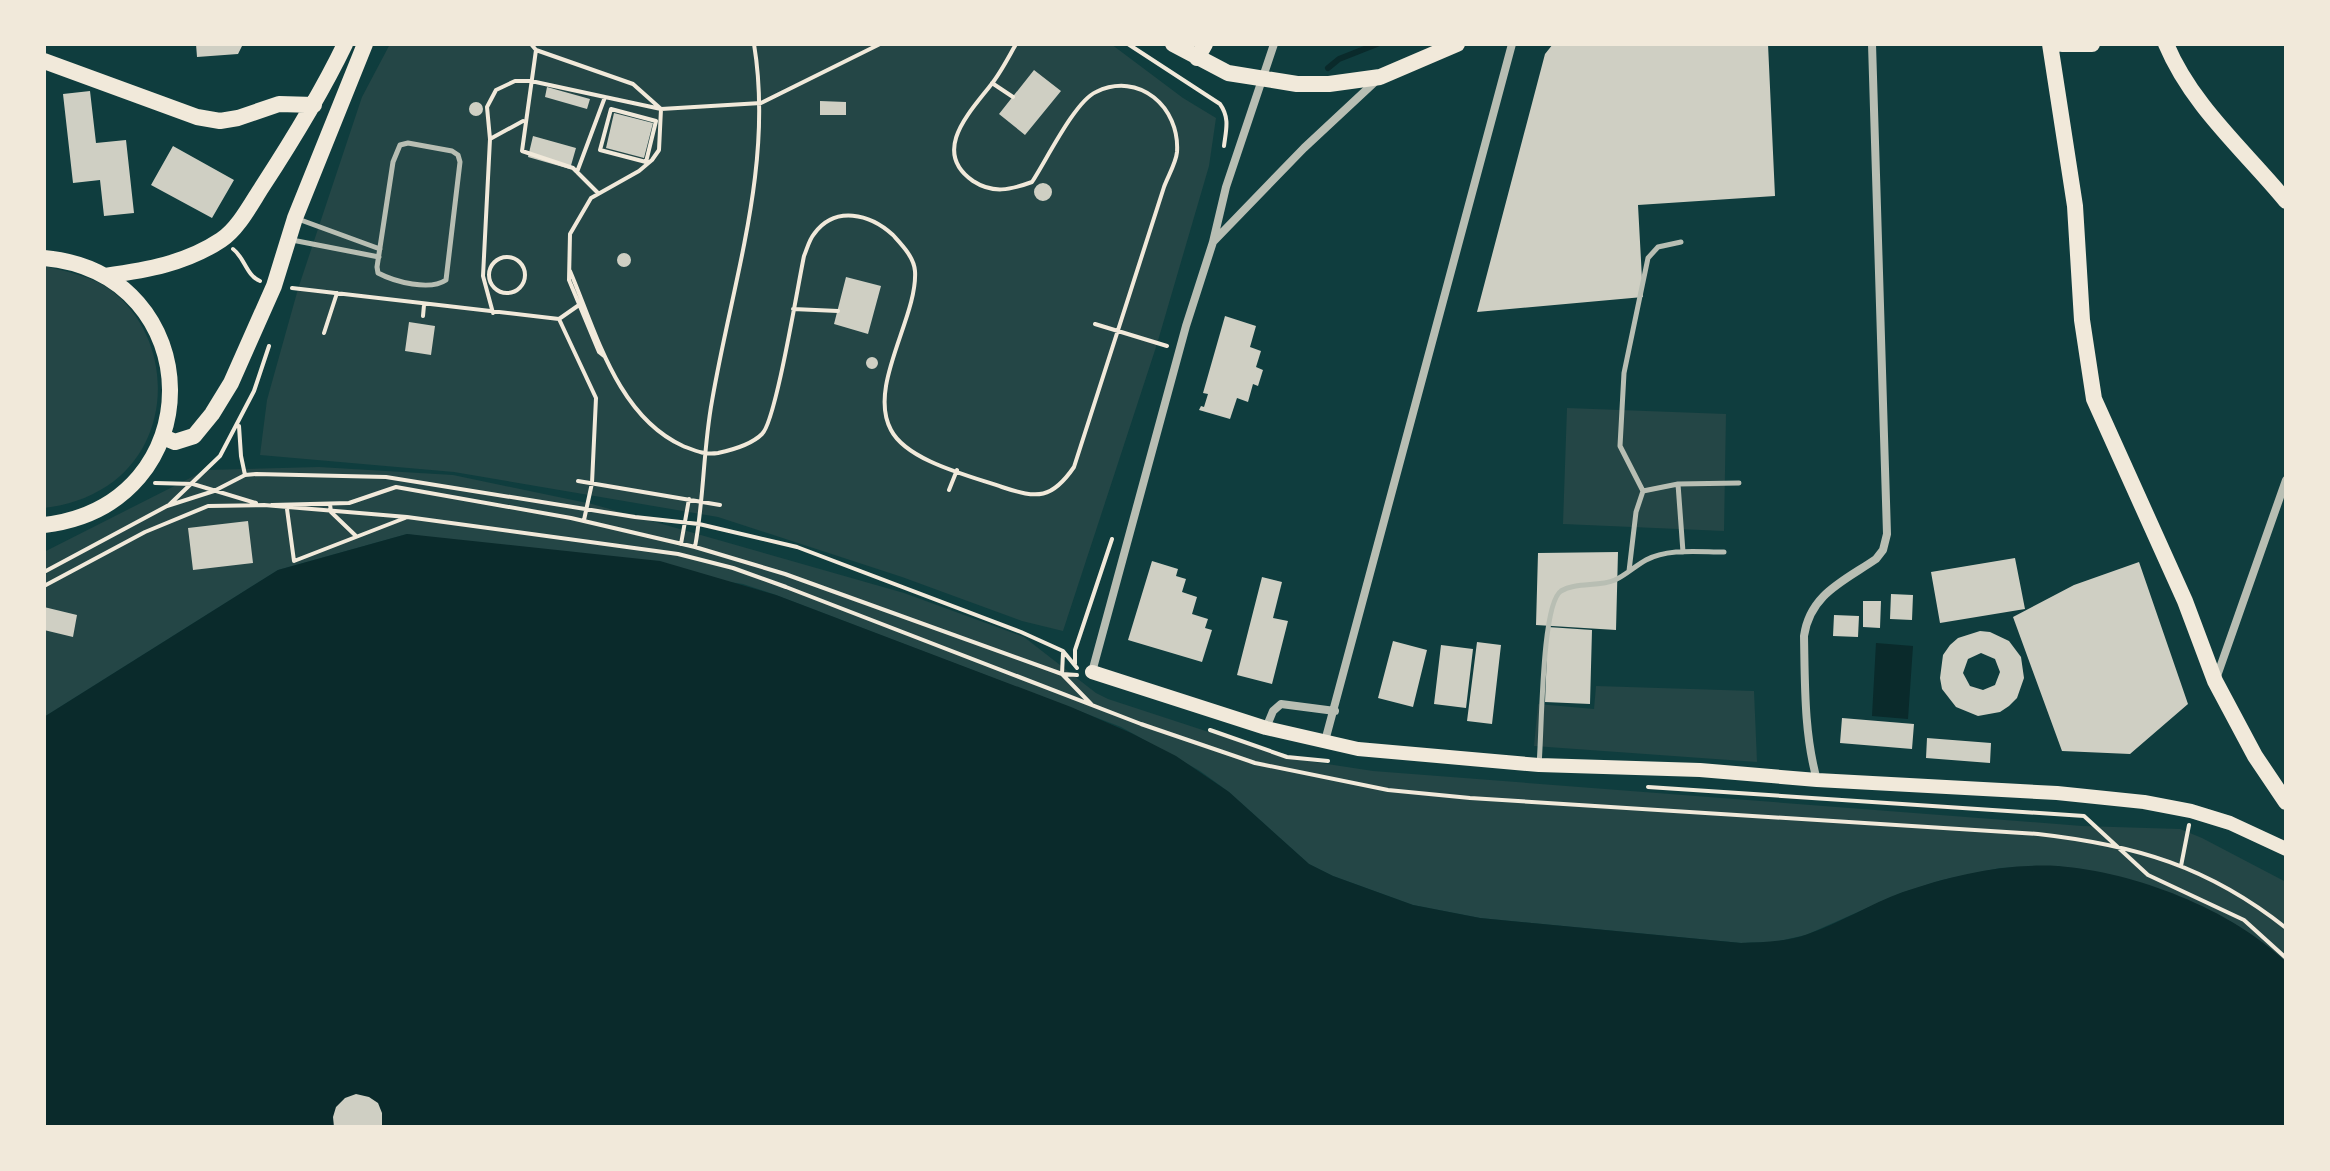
<svg xmlns="http://www.w3.org/2000/svg" width="2330" height="1171" viewBox="0 0 2330 1171" font-family="'IBM Plex Sans',sans-serif">
  <style>
    .green { fill: #244646 }
    .water { fill: #0a2a2b }
    .lines { fill: none; stroke-linecap: round; stroke-linejoin: round }
    .stream { stroke: #0a2a2b; stroke-width: 6 }
    .building { fill: #cfcfc3; fill-rule: evenodd }
    .path { stroke: #f1e9da; stroke-width: 4 }
    .service { stroke: #b8beb3; stroke-width: 5 }
    .minor { stroke: #b8beb3; stroke-width: 8 }
    .secondary { stroke: #f1e9da; stroke-width: 14 }
    .primary { stroke: #f1e9da; stroke-width: 16 }
  </style>
  <rect width="100%" height="100%" fill="#0f3d3e"/>
  <path class="green" d="M390 44H1111L1183 98 1216 118 1209 166 1157 344 1063 631 1022 621 902 577 718 517 454 472 260 455 267 400 298 289 362 97Z
    M44 266C68 272 92 276 112 291 174 340 174 442 107 486 87 499 67 505 44 508Z
    M1567 408 1726 414 1724 531 1563 524Z
    M319 467 453 475 592 504 904 593 1024 637 1096 693 1108 699 1288 758 1373 771 2082 826 2180 829 2202 838 2286 882V962L2232 922 2059 866 2000 868 1942 880 1901 893 1806 935 1774 942 1741 943 1480 918 1413 905 1333 876 1309 864 1229 792 1200 771 1121 727 776 595 743 584 407 534 278 570 44 717V552L206 470Z
    M1596 686 1754 691 1757 762 1534 746 1538 704 1594 709Z"/>
  <path class="water" d="M407 534 660 561 776 595 1071 707 1131 733 1176 756 1229 792 1309 864 1333 876 1413 905 1480 918 1741 943C1763 942 1786 942 1808 934 1840 923 1870 904 1903 892 1952 875 2006 863 2058 866 2135 872 2231 909 2286 962V1127H44V717L278 570Z
    M1876 643 1913 646 1908 719 1872 716Z"/>
  <g class="lines">
    <path class="stream" d="M1328 68 1339 59 1377 44"/>
  </g>
  <path class="building" d="M196 44H243L238 54 197 57Z
    M1553 44H1768L1775 196 1638 205 1643 297 1477 312 1545 54Z
    M1034 70 1061 91 1025 135 999 114Z
    M547 87 590 99 587 109 545 97Z
    M90 91 96 143 126 140 134 213 104 216 100 180 73 183 63 94Z
    M820 101 846 102V115H820Z
    M469 109a7 7 0 1 1 14 0a7 7 0 1 1-14 0Z
    M614 113 653 123 644 158 606 148Z
    M533 136 576 148 570 169 528 157Z
    M173 146 234 180 212 218 151 185Z
    M1034 192a9 9 0 1 1 18 0a9 9 0 1 1-18 0Z
    M617 260a7 7 0 1 1 14 0a7 7 0 1 1-14 0Z
    M846 277 881 286 868 334 834 324Z
    M1225 316 1256 326 1250 347 1261 351 1256 367 1263 370 1258 386 1253 384 1248 402 1237 398 1230 419 1199 410 1201 406 1204 407 1208 394 1203 393Z
    M409 322 435 326 431 355 405 351Z
    M866 363a6 6 0 1 1 12 0a6 6 0 1 1-12 0Z
    M248 521 253 563 193 570 188 528Z
    M1618 552 1616 630 1536 625 1538 553Z
    M2015 558 2025 609 1940 623 1931 572Z
    M1152 561 1178 569 1176 576 1186 579 1182 592 1197 597 1192 614 1208 619 1205 628 1212 630 1202 662 1128 640Z
    M2139 562 2188 704 2130 754 2062 751 2013 617 2074 585Z
    M1262 577 1282 582 1273 618 1288 621 1272 684 1237 675Z
    M1891 594 1913 595 1912 620 1890 619Z
    M1863 601H1881L1880 628 1863 627Z
    M44 607 77 615 73 637 44 630Z
    M1834 615 1859 616 1858 637 1833 636Z
    M1548 627 1592 630 1590 704 1545 702Z
    M1980 631 1990 632 2009 641 2021 657 2024 678 2017 698 2009 706 2000 712 1978 716 1956 707 1942 689 1940 678 1943 655 1950 645 1958 638ZM1981 653 1995 659 2000 672 1995 685 1983 690 1970 686 1963 673 1968 659Z
    M1393 641 1427 650 1413 707 1378 698Z
    M1477 642 1501 645 1492 724 1467 721Z
    M1441 645 1473 649 1466 708 1434 704Z
    M1842 718 1914 724 1912 749 1840 743Z
    M1927 738 1991 743 1990 763 1926 758Z
    M356 1094 369 1097 378 1103 382 1113V1127H334L333 1117 336 1107 345 1098Z"/>
  <g class="lines">
    <path class="path" d="M531 44 536 50 633 84 661 109 659 150 652 160 639 171 591 198 570 234 569 280 599 352 604 356
      M1128 44 1220 104C1230 118 1226 130 1224 146
      M536 50 522 151 573 168 598 193
      M992 83 1013 97
      M605 97 661 109 761 103 880 44
      M611 109 656 121 646 162 600 150Z
      M490 139 523 121
      M233 249C245 258 246 275 260 281
      M489 275a18 18 0 1 1 36 0a18 18 0 1 1-36 0Z
      M570 271C596 332 617 416 683 446 696 451 704 455 718 453 732 450 752 444 762 434 776 421 798 284 804 256 807 249 809 240 814 234 835 205 870 214 893 235 902 245 914 257 915 271 918 317 867 386 891 430 907 461 970 476 1002 487 1038 499 1052 499 1074 467L1164 187C1168 176 1176 163 1177 152 1180 107 1139 71 1096 92 1075 101 1046 161 1032 182 1010 190 993 194 973 181 931 152 969 113 990 86 1000 74 1008 58 1016 44
      M292 288 559 319 579 305
      M793 309 838 311
      M493 313 483 276 490 139 487 107 496 90 515 81H531L605 97 577 172
      M423 316 424 305
      M559 319 596 398 592 483 584 520
      M1095 324 1167 346
      M324 333 337 293
      M239 426 241 456 245 475
      M578 481 720 505
      M155 483 193 484 256 503
      M949 490 957 470
      M330 504 331 512 356 536
      M169 505 220 456 254 391 269 346
      M272 505 349 503 396 487 571 518 695 547 785 574 1062 674 1077 675
      M287 509 294 561 405 518
      M681 544 689 499
      M695 547C704 499 703 450 712 401 732 283 774 165 754 44
      M44 572 167 506 214 491 245 475 256 474 386 477 635 517 699 524 797 547 1021 632 1063 651 1077 668
      M44 586 145 532 208 506 264 505 407 517 678 554 733 568 786 587 1141 724 1255 763 1388 790 1470 798 2038 834C2135 845 2208 866 2286 928
      M1063 653 1062 674 1092 705
      M1075 664V650L1112 539
      M1210 730 1287 757 1328 761
      M1648 787 2084 816 2148 875 2244 920 2286 958
      M2181 866 2189 825"/>
    <path class="service" d="M408 143 452 151 458 155 460 162 446 280C430 291 395 282 378 273L377 267 393 162 400 145Z
      M298 219 380 249
      M292 240 379 257
      M1678 484 1683 552
      M1643 491 1620 446 1624 373 1648 258 1658 247 1681 242
      M1629 571 1636 512 1643 491 1678 484 1739 483
      M1539 764C1542 736 1541 604 1561 591 1576 582 1599 587 1615 580 1626 575 1635 566 1646 560 1668 548 1699 552 1724 552"/>
    <path class="minor" d="M1213 242 1226 187 1274 44
      M1092 672 1186 326 1213 242 1304 148 1378 79
      M2216 679 2286 480
      M1266 728 1273 711 1281 704 1335 711
      M1325 741 1512 44
      M1817 780C1804 734 1805 684 1804 636 1810 594 1844 581 1876 559L1883 550 1887 534 1872 44"/>
    <path class="secondary" d="M1092 672 1266 728 1358 749 1539 765 1700 770 1817 780 2057 793 2144 802 2191 811 2230 823 2286 849"/>
    <path class="primary" d="M1173 44 1228 73 1297 84H1329L1380 77 1457 44
      M2050 44 2075 206 2082 320 2094 399 2185 601 2215 681 2255 756 2286 802
      M2062 44H2092
      M2166 44C2192 106 2244 150 2286 201
      M1197 58 1205 44
      M44 61 197 117 220 121 238 118 279 104 314 105
      M44 258C210 273 214 505 44 525
      M105 276C146 270 185 264 221 240 238 229 251 204 262 187 292 141 321 94 345 44
      M163 437 175 442 194 436 212 414 231 383 274 286 295 218 365 44"/>
  </g>
  <rect width="2330" height="1171" fill="none" stroke="#f1e9da" stroke-width="92"/>
</svg>
